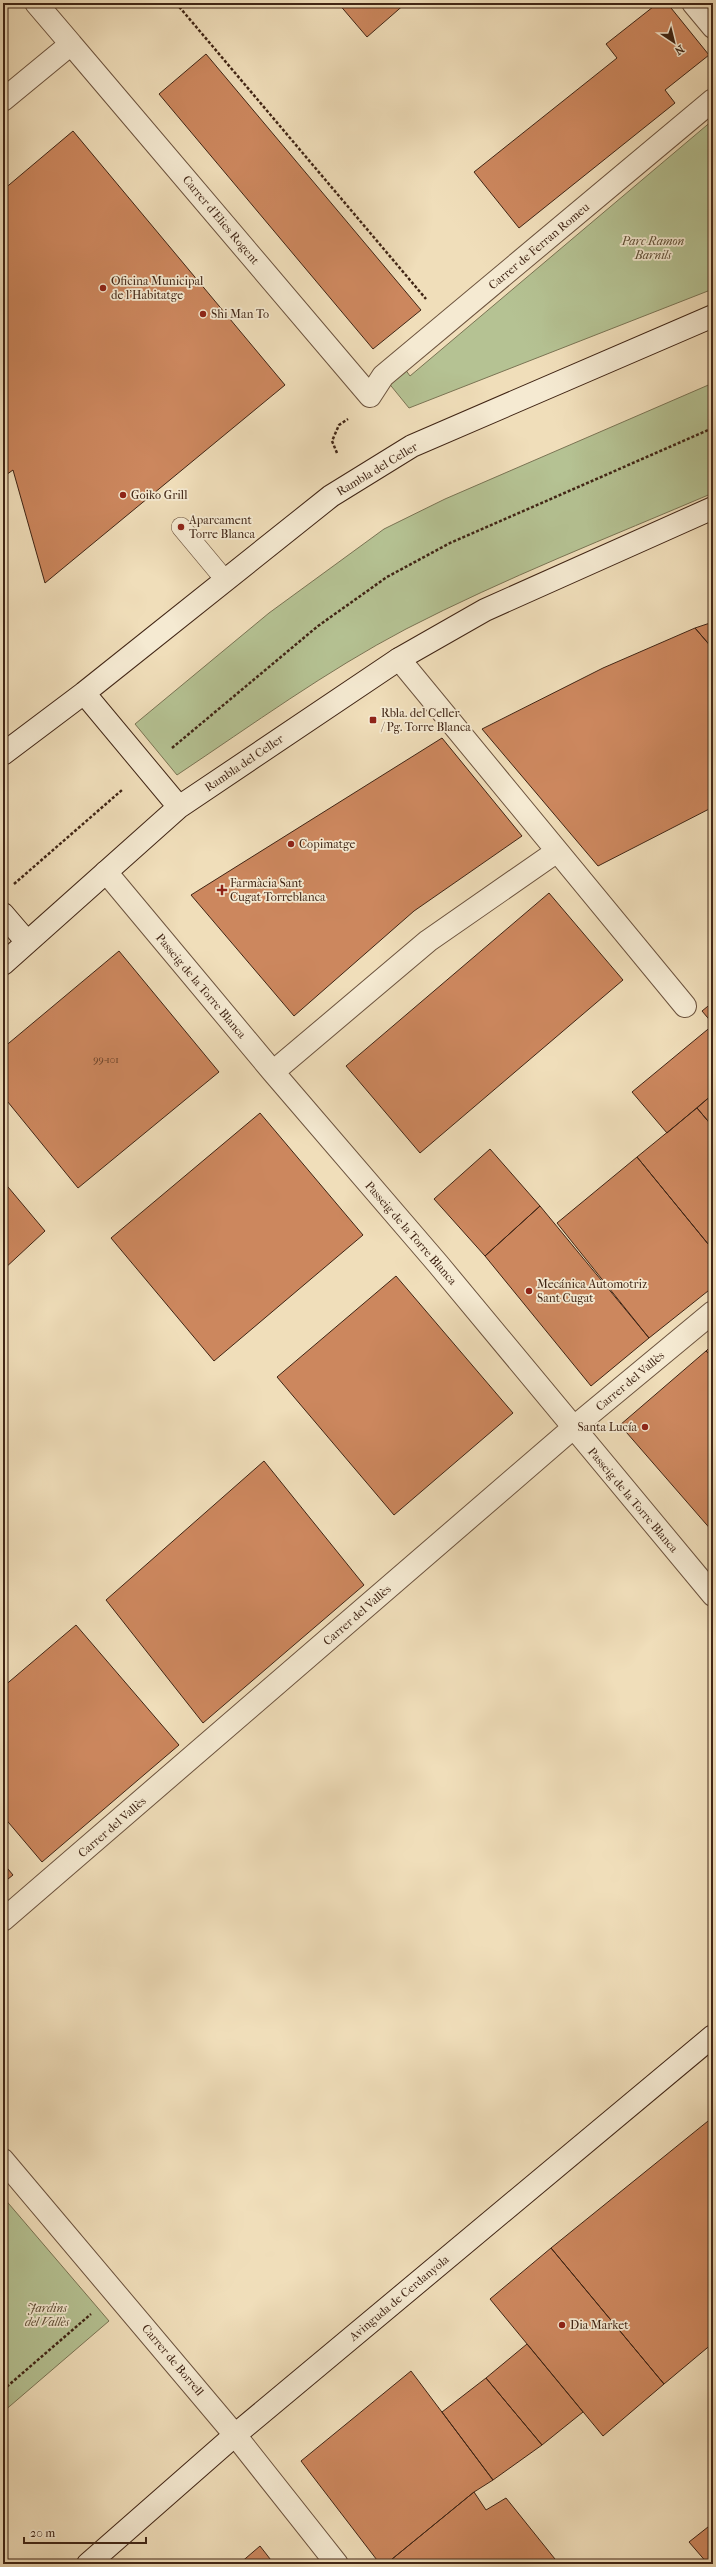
<svg xmlns="http://www.w3.org/2000/svg" width="716" height="2567" viewBox="0 0 716 2567" font-family="'IM FELL French Canon',serif">
  <style>
    .green { fill: #b5c293; stroke: #7a7454 }
    .building { fill: #cc875e; stroke: #402515 }
    .lines { fill: none; stroke-linecap: round; stroke-linejoin: round }
    .lane-casing { stroke: #6c533e; stroke-width: 20 }
    .street-casing { stroke: #6c533e; stroke-width: 24 }
    .secondary-casing { stroke: #402515; stroke-width: 24 }
    .path { stroke: #402515; stroke-width: 2.5; stroke-dasharray: 3 2; stroke-linecap: butt }
    .lane { stroke: #f5ead2; stroke-width: 19 }
    .street { stroke: #f5ead2; stroke-width: 22 }
    .secondary { stroke: #f5ead2; stroke-width: 22 }
    .poi-dot { fill: #8f2418; stroke: #f5ead2; stroke-width: 1.5 }
    .labels { text-anchor: middle; dominant-baseline: central; stroke-width: 3.5; stroke-linejoin: round; paint-order: stroke }
    .number-label { font-size: 10px; fill: #633e27 }
    .street-label { font-size: 12px; fill: #402515; stroke: #f5ead2 }
    .park-label { font-size: 12px; font-style: italic; fill: #5d4c34; stroke: #f5ead2 }
    .poi-label { font-size: 12px; fill: #402515; stroke: #f5ead2; text-anchor: start }
  </style>
  <rect width="100%" height="100%" fill="#f0deba"/>
  <filter id="stains"><feTurbulence type="fractalNoise" baseFrequency=".005" numOctaves="4"/><feColorMatrix values="0 0 0 0 .2 0 0 0 0 .09 0 0 0 0 .02 0 0 0 .5 -.17"/></filter>
  <radialGradient id="worn" r=".72"><stop offset=".6" stop-color="#630" stop-opacity="0"/><stop offset="1" stop-color="#630" stop-opacity=".3"/></radialGradient>
  <path class="green" d="M713 120V289L409 408 383 376 400 362 410 376Z
    M713 383V493C610 537 505 578 406 629 326 671 252 725 177 775L135 724 269 613 384 529 445 499Z
    M3 2197 109 2321 3 2412Z"/>
  <path class="building" d="M338 3H406L367 37Z
    M658 3H667L709 55 665 90 675 103 519 228 474 172 617 58 606 44Z
    M206 54 421 310 373 349 159 94Z
    M73 131 285 385 45 583 13 470 3 477V190Z
    M713 622V649L695 628Z
    M695 628 713 649V807L598 866 482 729 603 668Z
    M442 738 522 836 414 911 294 1016 191 895Z
    M549 893 623 980 420 1153 346 1066Z
    M119 951 219 1072 78 1188 3 1096V1048Z
    M713 1002V1024L702 1011Z
    M713 1025V1094L667 1133 632 1092Z
    M713 1094V1127L697 1108Z
    M697 1108 713 1127V1250L637 1157Z
    M260 1113 363 1235 214 1361 111 1238Z
    M490 1149 540 1206 485 1256 434 1199Z
    M637 1157 713 1250V1287L649 1338 557 1223Z
    M3 1181 45 1231 3 1270Z
    M540 1206 649 1338 591 1386 485 1256Z
    M396 1276 513 1413 394 1515 277 1377Z
    M713 1344V1358L706 1351Z
    M706 1351 713 1358V1532L620 1425Z
    M264 1461 364 1585 203 1723 106 1600Z
    M76 1625 179 1745 42 1862 3 1816V1687Z
    M3 1863 13 1875 3 1883Z
    M713 2117V2343L664 2384 551 2248Z
    M551 2248 664 2384 603 2436 490 2299Z
    M527 2344 583 2412 542 2445 486 2378Z
    M411 2371 493 2480 474 2492 386 2564H380L301 2461Z
    M486 2378 542 2445 493 2480 442 2412Z
    M474 2492 486 2510 506 2498 559 2564H386Z
    M713 2523V2564H708L689 2542Z
    M260 2546 274 2564H239Z"/>
  <g class="lines">
    <defs>
      <path id="lane" d="M181 527 226 581"/>
      <path id="street" d="M693 3 713 27
        M71 44 370 396 383 376 713 100
        M3 100 71 44 36 3
        M399 659 685 1006
        M106 872 273 1072 438 1264 713 1595
        M273 1072 428 941 556 852
        M3 1920 573 1428 713 1312
        M3 2160 235 2435 337 2564"/>
      <path id="secondary" d="M84 693 179 807
        M3 754 84 693 331 496 412 446 713 316
        M3 914 27 942
        M3 964 179 807 399 659 485 610 713 508
        M88 2564 235 2435 713 2036"/>
    </defs>
    <use href="#lane" class="lane-casing"/>
    <use href="#street" class="street-casing"/>
    <use href="#secondary" class="secondary-casing"/>
    <path class="path" d="M176 3 426 299
      M337 453 332 441 339 425 348 419
      M172 748 318 626 387 577 450 543 713 428
      M14 884 122 790
      M3 2390 91 2314"/>
    <use href="#lane" class="lane"/>
    <use href="#street" class="street"/>
    <use href="#secondary" class="secondary"/>
  </g>
  <g class="poi-dot">
    <circle cx="103" cy="288" r="4"/>
    <circle cx="203" cy="314" r="4"/>
    <circle cx="123" cy="495" r="4"/>
    <circle cx="181" cy="527" r="4"/>
    <rect x="369" y="716" width="8" height="8" rx="2"/>
    <circle cx="291" cy="844" r="4"/>
    <path d="M220 884h4v4h4v4h-4v4h-4v-4h-4v-4h4z"/>
    <circle cx="529" cy="1291" r="4"/>
    <circle cx="645" cy="1427" r="4"/>
    <circle cx="562" cy="2325" r="4"/>
  </g>
  <g class="labels">
    <g class="number-label">
      <text x="106" y="1060">99-101</text>
    </g>
    <g class="street-label">
      <text transform="translate(221 220) rotate(50)">Carrer d'Elies Rogent</text>
      <text transform="translate(539 246) rotate(-40)">Carrer de Ferran Romeu</text>
      <text transform="translate(377 469) rotate(-31)">Rambla del Celler</text>
      <text transform="translate(244 763) rotate(-34)">Rambla del Celler</text>
      <text transform="translate(201 986) rotate(50)">Passeig de la Torre Blanca</text>
      <text transform="translate(411 1233) rotate(49)">Passeig de la Torre Blanca</text>
      <text transform="translate(630 1381) rotate(-40)">Carrer del Vallès</text>
      <text transform="translate(633 1500) rotate(50)">Passeig de la Torre Blanca</text>
      <text transform="translate(357 1615) rotate(-41)">Carrer del Vallès</text>
      <text transform="translate(112 1827) rotate(-41)">Carrer del Vallès</text>
      <text transform="translate(399 2298) rotate(-40)">Avinguda de Cerdanyola</text>
      <text transform="translate(173 2360) rotate(50)">Carrer de Borrell</text>
    </g>
    <g class="park-label">
      <text x="653" y="241">Parc Ramon<tspan x="653" dy="14">Barnils</tspan></text>
      <text x="47" y="2308">Jardins<tspan x="47" dy="14">del Vallès</tspan></text>
    </g>
    <g class="poi-label">
      <text x="111" y="281">Oficina Municipal<tspan x="111" dy="14">de l'Habitatge</tspan></text>
      <text x="211" y="314">Shi Man To</text>
      <text x="131" y="495">Goiko Grill</text>
      <text x="189" y="520">Aparcament<tspan x="189" dy="14">Torre Blanca</tspan></text>
      <text x="381" y="713">Rbla. del Celler<tspan x="381" dy="14">/ Pg. Torre Blanca</tspan></text>
      <text x="299" y="844">Copimatge</text>
      <text x="230" y="883">Farmàcia Sant<tspan x="230" dy="14">Cugat Torreblanca</tspan></text>
      <text x="537" y="1284">Mecánica Automotriz<tspan x="537" dy="14">Sant Cugat</tspan></text>
      <text x="637" y="1427" text-anchor="end">Santa Lucía</text>
      <text x="570" y="2325">Dia Market</text>
    </g>
  </g>
  <rect width="716" height="2567" fill="none" stroke="#f0deba" stroke-width="16"/>
  <rect x="4" y="4" width="708" height="2559" fill="none" stroke="#402515" stroke-width="2"/>
  <rect x="8" y="8" width="700" height="2551" fill="none" stroke="#402515"/>
  <g transform="translate(674 42) rotate(145)" stroke="#f5ead2" stroke-width="3" paint-order="stroke">
  <path d="M0-3L7 15L0 10L-7 15Z" fill="#402515"/>
  <text y="-6" font-size="11" font-weight="bold" text-anchor="middle" fill="#402515">N</text>
  </g>
  <path d="M24 2537v6h122v-6" fill="none" stroke="#402515" stroke-width="2"/>
  <text x="30" y="2537" font-size="12" fill="#402515" stroke="#f5ead2" stroke-width="3" paint-order="stroke">20 m</text>
  <rect width="100%" height="100%" filter="url(#stains)"/>
  <rect width="100%" height="100%" fill="url(#worn)"/>
</svg>
